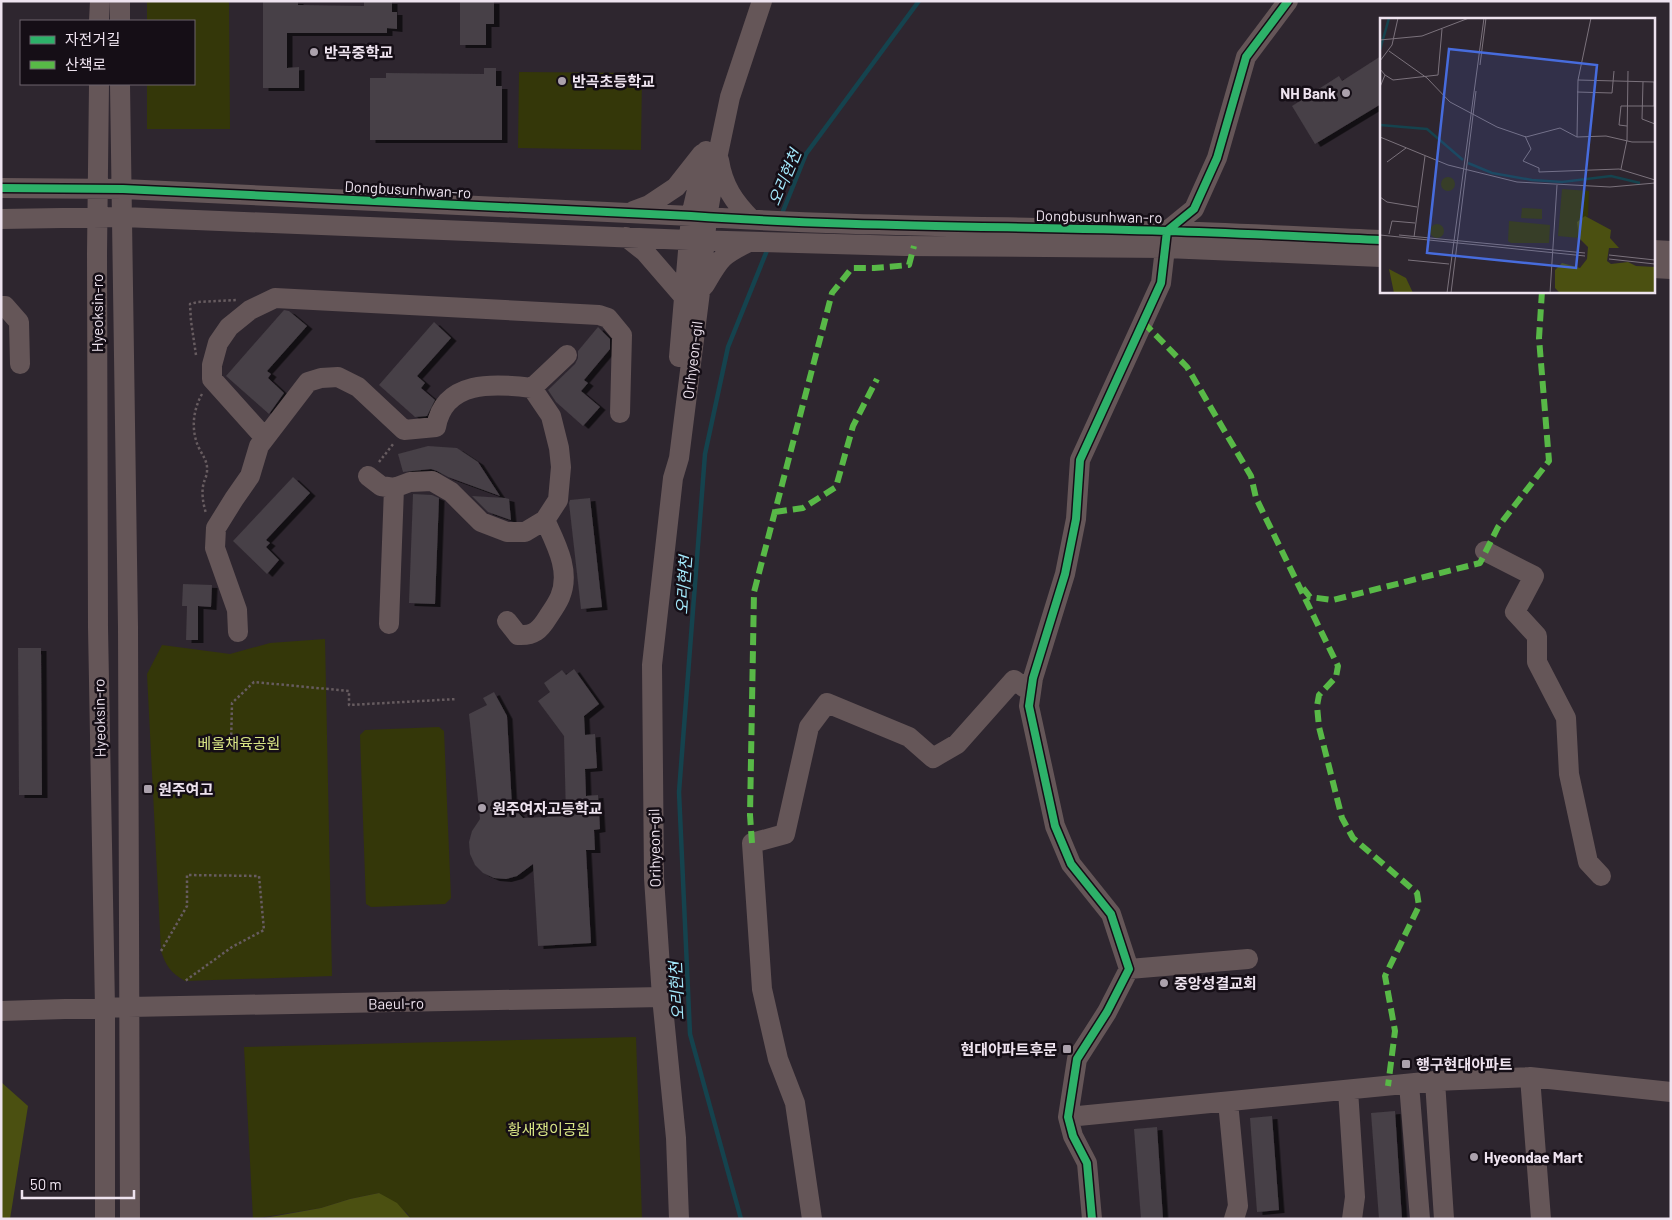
<svg xmlns="http://www.w3.org/2000/svg" width="1672" height="1220" viewBox="0 0 1672 1220" font-family="Barlow,'Noto Sans KR',sans-serif">
  <style>
    .green { fill: #343709 }
    .forest { fill: #4b5011 }
    .lines { fill: none; stroke-linecap: round; stroke-linejoin: round }
    .stream { stroke: #15434e; stroke-width: 4.5 }
    .building { fill: #463f46; filter: url(#shadow) }
    .path { stroke: #675c60; stroke-width: 2.5; stroke-dasharray: 2.5 2.5; stroke-linecap: butt }
    .minor { stroke: #655658; stroke-width: 20 }
    .quiet { stroke: #58b947; stroke-width: 6; stroke-dasharray: 12 6; stroke-linecap: butt }
    .cycleway-casing { stroke: #150e16; stroke-width: 11 }
    .cycleway { stroke: #2db169; stroke-width: 8 }
    .poi-dot { fill: #aba1ac; stroke: #150e16; stroke-width: 2 }
    .labels { text-anchor: middle; dominant-baseline: central; stroke-width: 5; stroke-linejoin: round; paint-order: stroke }
    .poi-label { font-size: 15px; font-weight: bold; fill: #eee3ef; stroke: #150e16; text-anchor: start }
    .street-label { font-size: 15px; fill: #eee3ef; stroke: #150e16 }
    .park-label { font-size: 15px; fill: #d9e685; stroke: #150e16 }
    .water-label { font-size: 16px; font-style: italic; fill: #a4e9fc; stroke: #150e16 }
    .inset-river { fill: none; stroke: #15434e; stroke-width: 2.5 }
    .inset-road { fill: none; stroke: #7b727c; stroke-width: 1 }
    .view { fill: #476cdd; fill-opacity: 0.15; stroke: #476cdd; stroke-width: 2.5 }
    .inset-edge { fill: none; stroke: #eee3ef; stroke-width: 2.5 }
  </style>
  <defs>
    <filter id="shadow"><feDropShadow dx="5.5" dy="3" stdDeviation="0" flood-color="#0009"/></filter>
  </defs>
  <rect width="100%" height="100%" fill="#2e262f"/>
  <path class="green" d="M147 1H229L230 129H147V84H194V21H147Z
    M519 72 642 73 641 150 518 148Z
    M325 639 332 976 185 981C171 973 166 966 161 951L147 674 162 645 230 654 270 643Z
    M439 727 444 731 451 898 445 904 371 907 366 904 360 735 365 730Z
    M636 1037 642 1219H411L407 1213 379 1193 350 1199 321 1208 253 1219 244 1047Z"/>
  <path class="forest" d="M1 1082 28 1106 10 1219H1Z
    M379 1193 397 1203 411 1219H259L321 1208 350 1199Z"/>
  <g class="lines">
    <path class="stream" d="M781 216 806 154 919 1
      M741 1219 690 1034 679 792 705 454 728 347 768 248"/>
  </g>
  <path class="building" d="M263 1H298V5L364 6V1H392V12H397V29L387 28V33H287V68L299 67V88H263Z
    M460 1H494V24H486V45H460Z
    M1381 56V104L1315 144 1292 106 1339 76 1342 81Z
    M484 68H496V86H502V140H370V78H386V73L484 74Z
    M284 310 289 311 307 326 267 371 271 374 268 378 284 393 269 414 226 376Z
    M434 322 451 338 417 376 425 383 421 388 435 400 427 416 415 417 379 385Z
    M598 327 610 339V349L584 380 588 383 581 391 600 407 583 426 556 402 548 390 575 364 578 358V351Z
    M428 446 457 448 478 462 500 496 448 477 437 471 431 469 403 472 398 454Z
    M293 477 310 493 266 540 270 543 266 547 279 560 267 574 233 541Z
    M413 494 432 495 439 498 435 604 409 603Z
    M472 496 505 498 509 499 511 520 488 512Z
    M590 498 602 607 581 609 569 503 570 500Z
    M183 584 212 585 211 607 198 606V640H186L187 606H182Z
    M18 648H41L42 795H19Z
    M574 669 599 704 584 716 585 735 595 734 597 768 585 769 586 796 598 795 600 829 594 830 595 850H586L591 943 538 946 533 864 517 876 506 879 494 878 483 873 475 865 470 854 469 842 472 831 480 819 469 714 487 705 483 698 494 692 507 716 512 806 523 818 566 816 564 736 538 701 550 692 544 683 562 670 566 675Z
    M1395 1111 1402 1219H1379L1371 1113Z
    M1272 1116 1279 1210 1257 1212 1250 1118Z
    M1157 1127 1163 1219H1141L1134 1129Z"/>
  <g class="lines">
    <path class="path" d="M196 355 191 321 190 304 198 302 236 300
      M202 394C193 410 191 429 198 446 202 455 208 461 207 471 207 475 205 479 204 482 201 491 203 504 206 513
      M379 462 394 443
      M231 745 232 703 254 682 349 691V705L457 699
      M161 951 187 906V875L259 876 264 930 232 947 185 981"/>
    <path class="minor" d="M120 1V21
      M99 21 100 1
      M99 84 97 253 98 627 105 1008V1219
      M120 84 128 627 130 1219
      M719 160C723 186 734 202 752 220
      M1 188 123 189 691 216C849 227 1008 226 1166 231 1238 233 1309 237 1381 240
      M633 211 649 205 676 187 702 154
      M1 219 123 217 689 240 905 246 1166 248 1381 257
      M626 237 645 252 684 297
      M1653 250 1671 251
      M1653 268 1671 269
      M704 286C720 259 720 256 749 242
      M1 306H5L19 322 20 364
      M679 357 691 216 706 151
      M265 438 212 379V365L218 343 229 327 250 310 275 298 599 315 608 318 622 335 620 413
      M368 476 381 486 394 488 410 482 432 481 451 492 481 522 507 532H525L545 520 558 500 561 467 559 448 551 416 532 388
      M1485 551 1534 576 1515 612 1537 636V662L1566 718 1569 774 1588 862 1601 876
      M507 621 518 635C534 636 540 630 548 617 552 611 557 604 560 597 571 571 556 544 545 520
      M389 624 394 488
      M238 632 237 610 215 548 216 528 234 499 250 476 259 446 308 382 321 378 338 377 358 387 404 430 436 427C444 380 494 383 532 388L567 355
      M1129 969 1248 959
      M1 1011 129 1007 662 997
      M1530 1077 1541 1219
      M1435 1081 1444 1219
      M1409 1084 1420 1219
      M1348 1090 1355 1197 1352 1219
      M1228 1102 1238 1206 1234 1219
      M1068 1117 1435 1081 1530 1077 1671 1092
      M679 1219 676 1138 662 997 654 878 652 665 673 478 679 458 700 292 707 217 718 154 730 97 762 1
      M812 1219 795 1103 778 1059 762 989 752 843 785 834 809 727 827 703 909 737 933 758 957 744 1014 680 1031 692
      M1092 1219 1087 1163 1073 1136 1068 1117 1077 1059 1107 1012 1129 969 1111 914 1071 864 1055 826 1029 706 1033 678 1065 574 1076 519 1080 460 1161 283 1167 231 1194 209 1217 158 1246 57 1288 1"/>
    <path class="quiet" d="M1143 322 1187 367 1251 476 1256 498 1338 666 1336 677 1319 695 1317 706 1319 727 1342 818 1353 838 1417 893 1419 906 1385 976 1395 1031 1388 1086
      M775 512 803 508 836 487 853 426 877 379
      M1303 588 1310 597 1333 600 1480 563 1498 527 1549 461 1539 338 1542 291
      M752 843 750 815 754 592 832 293 852 268H874L909 265 914 246"/>
    <defs>
      <path id="cycleway" d="M1 188 123 189 691 216C849 227 1008 226 1166 231 1238 233 1309 237 1381 240
        M1092 1219 1087 1163 1073 1136 1068 1117 1077 1059 1107 1012 1129 969 1111 914 1071 864 1055 826 1029 706 1033 678 1065 574 1076 519 1080 460 1161 283 1167 231 1194 209 1217 158 1246 57 1288 1"/>
    </defs>
    <use href="#cycleway" class="cycleway-casing"/>
    <use href="#cycleway" class="cycleway"/>
  </g>
  <g class="poi-dot">
    <circle cx="314" cy="52" r="5"/>
    <circle cx="562" cy="81" r="5"/>
    <circle cx="1346" cy="93" r="5"/>
    <rect x="143" y="784" width="10" height="10" rx="2.5"/>
    <circle cx="482" cy="808" r="5"/>
    <circle cx="1164" cy="983" r="5"/>
    <rect x="1062" y="1044" width="10" height="10" rx="2.5"/>
    <rect x="1401" y="1059" width="10" height="10" rx="2.5"/>
    <circle cx="1474" cy="1157" r="5"/>
  </g>
  <g class="labels">
    <g class="poi-label">
      <text x="324" y="52">반곡중학교</text>
      <text x="572" y="81">반곡초등학교</text>
      <text x="1336" y="93" text-anchor="end">NH Bank</text>
      <text x="158" y="789">원주여고</text>
      <text x="492" y="808">원주여자고등학교</text>
      <text x="1174" y="983">중앙성결교회</text>
      <text x="1057" y="1049" text-anchor="end">현대아파트후문</text>
      <text x="1416" y="1064">행구현대아파트</text>
      <text x="1484" y="1157">Hyeondae Mart</text>
    </g>
    <g class="street-label">
      <text transform="translate(408 189) rotate(3)">Dongbusunhwan-ro</text>
      <text transform="translate(1099 216) rotate(1)">Dongbusunhwan-ro</text>
      <text transform="translate(97 313) rotate(-90)">Hyeoksin-ro</text>
      <text transform="translate(692 360) rotate(-83)">Orihyeon-gil</text>
      <text transform="translate(99 718) rotate(-91)">Hyeoksin-ro</text>
      <text transform="translate(654 848) rotate(-91)">Orihyeon-gil</text>
      <text transform="translate(396 1003) rotate(-1)">Baeul-ro</text>
    </g>
    <g class="park-label">
      <text x="239" y="743">베울채육공원</text>
      <text x="549" y="1129">황새쟁이공원</text>
    </g>
    <g class="water-label">
      <text transform="translate(784 177) rotate(-67)">오리현천</text>
      <text transform="translate(683 585) rotate(-86)">오리현천</text>
      <text transform="translate(676 991) rotate(-93)">오리현천</text>
    </g>
  </g>
  <g transform="translate(1380 18)">
    <rect width="275" height="275" fill="#2e262f"/>
    <path d="M61 166a7 7 0 1 1 14 0a7 7 0 1 1-14 0ZM182 171 209 173 208 198 199 202V220L178 218ZM142 190 162 191V201L141 200ZM129 203 170 207 169 225H131L128 223ZM50 213a7 7 0 1 1 14 0a7 7 0 1 1-14 0Z" fill="#343709"/>
    <path d="M205 198 231 212 230 220 239 230H229L227 243 231 246 248 244 256 248 275 249V275H180L175 270V252L182 245 200 250 207 241 208 229 199 220 197 204ZM9 251 26 260 33 275H14Z" fill="#4b5011"/>
    <path class="inset-river" d="M0 32 9 0M0 107 47 111 83 142M88 145 112 155 152 162 182 164 231 158 260 165"/>
    <path class="inset-road" d="M0 22 42 18 89 0M9 33 47 60 70 84 117 109 146 119 180 110 197 119 226 118 252 124H275M0 43 12 27 18 0M100 47 106 0M0 51 5 57 0 69M5 57 13 62 58 57 62 11M198 62 275 64M263 64 262 101 275 106M197 74 232 75 234 53M274 88V64M247 108 239 107 241 88H275M145 118 151 131 143 143 159 150V154L239 151 275 162M0 119 68 147 137 164 230 169 275 165M197 119 198 62 211 0M7 144 26 130M241 151 247 122 248 53M0 179 7 184 37 189M9 216 12 203 35 205M0 217 205 238M19 217 205 235M34 219 45 138M229 237 275 242M229 241 275 246M28 242 69 246M67 275 104 0M71 275 96 73M170 275 177 167"/>
    <path class="view" d="M69 31 217 47 196 250 47 235Z"/>
    <rect width="275" height="275" class="inset-edge"/>
  </g>
  <rect width="1672" height="1220" fill="none" stroke="#eee3ef" stroke-width="5"/>
  <rect x="20" y="20" width="175" height="65" fill="#150e16" stroke="#6c636d"/>
  <rect x="30" y="36" width="25" height="8" fill="#2db169" stroke="#6c636d"/>
  <text x="65" y="45" font-size="15" fill="#eee3ef">자전거길</text>
  <rect x="30" y="61" width="25" height="8" fill="#58b947" stroke="#6c636d"/>
  <text x="65" y="70" font-size="15" fill="#eee3ef">산책로</text>
  <path d="M22 1190v8h112v-8" fill="none" stroke="#eee3ef" stroke-width="2.5"/>
  <text x="30" y="1190" font-size="15" fill="#eee3ef" stroke="#150e16" stroke-width="4" paint-order="stroke">50 m</text>
</svg>
